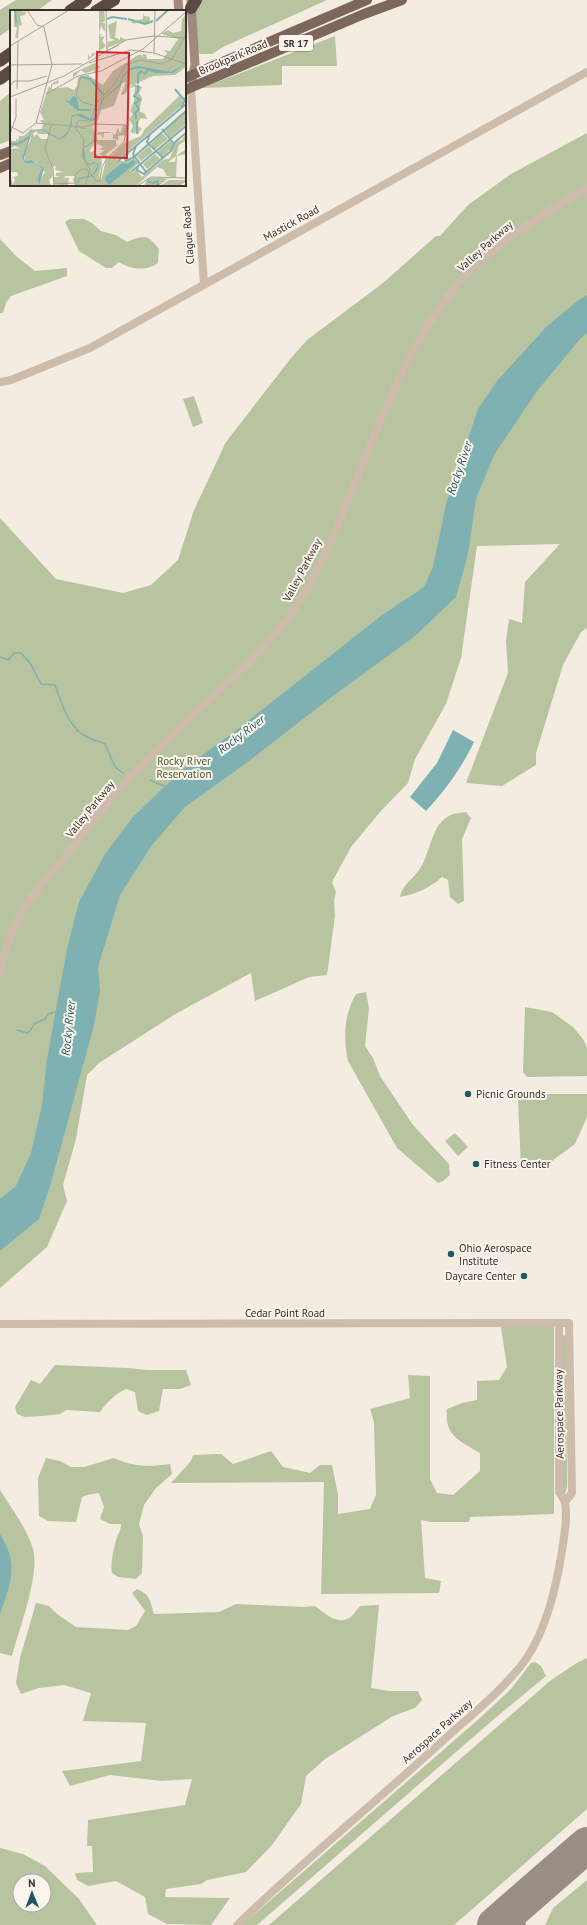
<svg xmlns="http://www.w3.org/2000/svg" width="587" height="1925" viewBox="0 0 587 1925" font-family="'PT Sans',sans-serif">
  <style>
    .green { fill: #b8c4a0; fill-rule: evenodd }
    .water { fill: #7fb0b2 }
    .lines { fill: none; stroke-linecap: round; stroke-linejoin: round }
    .stream { stroke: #7fb0b2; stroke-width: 1.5 }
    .taxiway { stroke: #988e86; stroke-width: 15 }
    .runway { stroke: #988e86; stroke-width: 36 }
    .tertiary { stroke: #cdbbac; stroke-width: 8 }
    .secondary { stroke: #a18a7d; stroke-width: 9 }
    .primary { stroke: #7d675c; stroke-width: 10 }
    .motorway { stroke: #5c4a42; stroke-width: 12 }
    .poi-dot { fill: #1f5a5e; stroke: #fbf5ee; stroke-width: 1.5 }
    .labels { text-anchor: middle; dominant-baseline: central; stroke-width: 4; stroke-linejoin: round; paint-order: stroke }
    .shield { fill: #fbf5ee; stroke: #756b66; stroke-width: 1 }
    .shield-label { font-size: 10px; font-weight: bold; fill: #3b302b }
    .street-label { font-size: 11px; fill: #3b302b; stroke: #fbf5ee }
    .park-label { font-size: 11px; fill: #4a5a2e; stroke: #fbf5ee }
    .poi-label { font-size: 11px; fill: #3b302b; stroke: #fbf5ee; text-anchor: start }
    .water-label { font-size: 12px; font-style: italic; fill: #1f5a5e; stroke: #fbf5ee }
    .inset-river { fill: none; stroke: #7fb0b2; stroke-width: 2 }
    .inset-road { fill: none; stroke: #aaa098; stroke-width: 1 }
    .view { fill: #d62828; fill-opacity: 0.15; stroke: #d62828; stroke-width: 2 }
    .inset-edge { fill: none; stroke: #3b302b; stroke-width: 2 }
  </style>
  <rect width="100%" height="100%" fill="#f4ebe1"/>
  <path class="green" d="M16 0H52L37 11H11V28L0 36V10Z
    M200 0H327L223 47 212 54H200L197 49 195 7Z
    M335 36 337 66H282V85L202 88Z
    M11 92V140L0 144V101Z
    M587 133V628L581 632 563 665 536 753V765L502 786 466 783 508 673 506 641 509 619 522 623 525 582 560 544 477 546 461 658 446 704 415 759 408 783 380 812 351 847 332 882 336 892 334 900 335 916 327 975 309 977 255 1001 251 973 177 1013 99 1063 87 1075 76 1139 63 1185 67 1201 47 1247 0 1288V518L56 579 123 593 151 585 178 560 194 510 226 442 291 358 307 340 383 283 436 236H440L468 205 511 174Z
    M70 219H84L92 223 101 231 116 235 127 242C145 235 147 234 159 249L158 263C146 272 130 269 119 262L112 268H106L79 251 65 222Z
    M0 239 16 256 35 271 67 268V276L11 296 6 303 3 313H0Z
    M194 396 203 423 193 427 183 399Z
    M466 812 471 818 462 839 464 901 458 904 450 897 448 880 442 877C430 888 416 894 400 897 402 885 412 880 419 870 431 854 430 824 451 815 455 813 462 813 466 812Z
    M366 992 369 1008 365 1046 373 1058 380 1076 413 1125 449 1164 450 1175 443 1181 438 1183 397 1148 348 1061C343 1039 344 1014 356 994Z
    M525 1007 552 1012 573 1027 583 1039 587 1048V1076L527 1077 523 1072Z
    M524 1094H587V1117L575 1144 552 1161 521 1167 518 1100Z
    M455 1133 468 1147 458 1156 445 1141Z
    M554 1326V1514L470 1517 469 1522H431L421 1520 425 1578 441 1581 439 1593 321 1594 324 1482 171 1483 191 1461 193 1455 221 1454 233 1464 271 1451 283 1467 310 1473 320 1465H332L338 1495V1514L370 1509 376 1495 374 1422 370 1409 410 1398 408 1375 430 1376V1479L437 1493 453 1495 480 1471V1453C460 1441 444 1436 447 1409L462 1403 477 1400V1381L499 1380 507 1367 501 1327Z
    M562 1335 566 1336 567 1486 565 1495 562 1494Z
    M55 1365 128 1368 147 1370H186L191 1385 180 1389H163L159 1411 147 1415 138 1411 135 1392 126 1389C115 1394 107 1402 100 1412L66 1410 60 1414 43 1416 25 1417 17 1414 15 1407 31 1380 40 1384Z
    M46 1458 60 1461 71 1467H84L114 1458C133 1467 150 1467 170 1464L172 1474 156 1488 144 1505 139 1524 143 1536 142 1573 136 1579 118 1577 112 1573C110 1562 114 1548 117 1537 119 1532 121 1530 121 1524H110L100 1519 104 1507 99 1493 87 1495 82 1497 76 1522 48 1521 39 1516 38 1478Z
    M0 1490C11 1508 27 1528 33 1549 40 1575 19 1629 12 1656L0 1653Z
    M137 1589C151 1595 150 1601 154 1614L219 1612 236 1604 303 1607 315 1606C326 1614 338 1627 352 1616 355 1613 357 1609 360 1606L379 1605 371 1688 389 1691H418L422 1700 415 1708 393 1716 325 1759 306 1776 301 1804 272 1845 246 1872 207 1880 201 1884 166 1889 165 1897 230 1898 211 1925 167 1924 148 1914 145 1897 116 1881 88 1886 77 1880 75 1873 93 1872 92 1846H87L88 1820 185 1805 192 1779 162 1781 110 1775 70 1786 62 1771 141 1761 146 1723 83 1721 91 1693 64 1685 39 1688 21 1694 16 1683 20 1658 36 1603 49 1606 57 1614 76 1627 128 1630 136 1626 145 1611 132 1593Z
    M587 1658V1809L454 1925H269L550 1681 575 1664Z
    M535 1662 541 1666 546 1676 494 1719 257 1925H242L480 1718 511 1689 531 1663Z
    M0 1848 23 1854 45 1866 79 1899 97 1925H0ZM20 1881H44V1905H20Z
    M587 1880V1925H545L553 1908Z"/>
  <path class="water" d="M587 295V333L580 339 537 391 494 455 476 499 468 554 456 597 415 636 329 699 245 764 185 807 152 845 120 895 98 967 100 991 94 1025 51 1183 39 1219 0 1251V1199L16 1186 31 1153 42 1105 47 1059 67 949 79 902 105 854 132 818 183 769 238 729 382 615 424 587 433 567 446 504 478 409 497 381 547 326 575 303Z
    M453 730 474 742C461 769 446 789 426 811L410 797 437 763Z
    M0 1534C19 1564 11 1583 0 1614Z"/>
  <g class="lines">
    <path class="stream" d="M0 657 8 660 14 653H21L30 663 41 684 55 685C61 702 69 729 87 737 92 740 99 741 105 744L115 767 123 773
      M150 780 164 786
      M17 1030 27 1033 30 1031 34 1024 45 1019 48 1014 56 1012"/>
    <path class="taxiway" d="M518 1925 519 1914 530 1895"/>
    <path class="runway" d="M495 1925 587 1845"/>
    <path class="tertiary" d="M191 88 204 285
      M0 382 11 380 90 348 587 72
      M0 973C5 951 12 928 24 908 37 888 53 871 68 853 85 832 101 810 118 790 142 764 168 740 193 715 223 686 255 659 282 626 313 588 336 530 355 483 384 412 416 324 472 269 507 236 546 212 587 188
      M0 1324 569 1323 572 1493 565 1502
      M237 1925C301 1863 371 1806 437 1746 465 1720 504 1690 526 1659 547 1628 556 1587 562 1551 564 1536 568 1517 565 1503 564 1499 561 1495 559 1492V1323"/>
    <path class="secondary" d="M178 0 179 11
      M191 1 195 65 192 80"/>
    <path class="primary" d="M185 78 367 0
      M185 90 364 14 402 0
      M0 155 11 151
      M0 168 11 163"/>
    <path class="motorway" d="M191 8 196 0
      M70 11 86 0
      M96 11 114 0
      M0 61 11 53
      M0 79 11 71"/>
  </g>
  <g class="poi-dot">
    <circle cx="468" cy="1094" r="4"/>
    <circle cx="476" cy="1164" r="4"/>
    <circle cx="451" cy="1254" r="4"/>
    <circle cx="524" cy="1276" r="4"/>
  </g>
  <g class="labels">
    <rect class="shield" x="279" y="35" width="34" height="16" rx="3"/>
    <g class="shield-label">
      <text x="296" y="43">SR 17</text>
    </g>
    <g class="street-label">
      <text transform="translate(233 57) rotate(-23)">Brookpark Road</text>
      <text transform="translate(291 223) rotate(-29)">Mastick Road</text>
      <text transform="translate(188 235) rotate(-94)">Clague Road</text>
      <text transform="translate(485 246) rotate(-42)">Valley Parkway</text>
      <text transform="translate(302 570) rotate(-62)">Valley Parkway</text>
      <text transform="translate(90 809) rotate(-51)">Valley Parkway</text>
      <text x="285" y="1313">Cedar Point Road</text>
      <text transform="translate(559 1414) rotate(-91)">Aerospace Parkway</text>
      <text transform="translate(437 1731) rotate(-42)">Aerospace Parkway</text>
    </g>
    <g class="park-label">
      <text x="184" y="761">Rocky River<tspan x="184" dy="13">Reservation</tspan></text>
    </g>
    <g class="poi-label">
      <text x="476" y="1094">Picnic Grounds</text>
      <text x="484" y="1164">Fitness Center</text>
      <text x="459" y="1248">Ohio Aerospace<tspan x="459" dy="13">Institute</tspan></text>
      <text x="516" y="1276" text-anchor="end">Daycare Center</text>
    </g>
    <g class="water-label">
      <text transform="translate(459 468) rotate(-71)">Rocky River</text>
      <text transform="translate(241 734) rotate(-37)">Rocky River</text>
      <text transform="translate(68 1028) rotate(-84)">Rocky River</text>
    </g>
  </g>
  <g transform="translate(10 10)">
    <rect width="176" height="176" fill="#f4ebe1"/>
    <path d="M5 0 16 2 15 5 10 6 12 16 9 15 8 29 5 27 7 18 4 16ZM89 0H94L95 11 92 13H95V22L91 16 89 24H93L90 25 91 27 95 26 92 31 96 36 78 50V44L80 48 83 42 85 44 89 40ZM133 2 134 6 140 7 139 14 126 12 125 14 120 12 133 9ZM176 5V57L165 65 143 66 125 74 132 77 129 83 132 88 129 101 135 104 137 109 131 108 129 111 128 116 132 119 129 121 130 124 126 121 125 124 120 122 123 116 119 109 123 104 120 101 124 91 125 77 119 78 123 75H121L115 84 111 85 116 72 112 73 104 96 91 100 88 110 83 116 87 130H106V135H108L95 145 98 146 96 148 89 144 95 140H89L93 137 86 133 80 140V142L84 141 91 148 92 153 89 166 93 176H66L63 170 65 166H55V168H59L58 176 44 174V167H51L46 166V163L54 162 45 160 46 156 42 157 43 166 39 170 41 176H30L29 172 35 162 27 153 21 150 15 151 14 142 20 132 22 121 31 120 38 124H28L27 121 23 123 24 127 27 124 31 129H38L39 125 32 119 33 114 30 110H34L30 102 39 76 41 79V74L48 70 49 73 42 75V79L57 77 64 80 67 76 68 67 78 65 93 75 103 61 128 45H132L133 48V44H136L137 49H153L157 43 153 40 160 41 168 29 151 24 158 20 163 23 171 21 172 9ZM107 11 105 27 110 30V27L117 30 97 38 98 32 105 30 100 28 98 15ZM85 53 90 57 84 62 83 59V61L75 63 71 60 63 68V63ZM169 86 173 91 170 97 107 150 117 152 124 148 129 153 120 161 122 163 126 160 132 167 153 150 160 148 166 132 172 130 176 123V130L169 135 166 146 158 152H165L166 146 175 140 176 144 167 146 166 168 157 166 153 159 147 157 126 176H95L91 170 96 150 114 133 131 126 134 120ZM176 102V114L160 128 155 120ZM113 115H116V125L108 126 109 130 103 129V123H94L93 129 91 124 87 125 88 122H100L105 125 108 118 110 124ZM22 118 12 148 14 152 24 153 32 158 29 176H2L5 170 3 167 8 166 7 162H0V139L10 138 5 136 1 138 0 131H6V128L8 131 9 126H14ZM152 123 158 129 145 139 141 134ZM160 131 163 134 162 138 152 147 148 141ZM139 136 143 142 131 151 127 146ZM145 144 150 149 137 159 133 154ZM138 168H153L158 169 148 176H134ZM159 170H176V172L168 176H150Z" fill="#b8c4a0"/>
    <path d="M176 53 163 63H145L131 58 120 60 113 67 111 75 94 88 86 110 80 111 66 105 62 107V117L75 118 86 127 84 132 74 138 76 152 80 154 84 152 89 154 88 160 82 166 69 170 68 176 67 172 69 168 82 165 88 156 86 153 80 155 76 154 72 143 74 137 83 131 84 126 76 119 61 117 57 125 50 130 31 120 22 121 14 148 15 151 21 150 34 158 29 176 28 168 32 158 24 153H15L12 148 21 120 32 119 50 129 59 120 62 105 72 104 80 109 87 107 92 89 109 75 113 65 120 58 128 56 161 62ZM63 86 67 88 69 99H81L80 101H68L55 90 60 91ZM123 150 126 153 99 175 95 170 96 166 112 153 117 154Z" fill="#7fb0b2"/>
    <path class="inset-river" d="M5 0 6 13M97 9 102 7 117 9M118 9 135 14 143 11M146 11 158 0M72 67 80 69 93 84M128 74V64L131 61 135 64 138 60M165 79 175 91M171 98 176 87M126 109 125 103 129 99 125 93 130 90 124 86 128 81V75M152 119 164 134M127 124V111M140 124 137 132 153 148M0 134H8L19 127M126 136 123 144 136 162M114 146 116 151 124 147 176 101M108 151 176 94M128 156 127 160 134 164 161 141 165 132 176 123M121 162 176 116M137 171 143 173 148 171V176"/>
    <path class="inset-road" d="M17 0 27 15 34 17M96 0 97 43M0 36 59 0M96 41 109 35M144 43 145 0M79 53 121 40 144 43 176 54M0 55 72 54M71 66 66 85 72 92 86 96M0 76 4 71H20L37 66M7 79 8 31M36 84 68 66 91 61 133 39 176 2M0 87 54 66 116 30 143 26 176 28M26 113 73 117 85 114 117 115 114 132 97 148 92 157 90 169 94 176M0 116 13 123 26 113 42 55 34 17M41 116 35 139 43 159 44 176M0 124 6 107V89M0 164 2 176M44 174 65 173M66 176 65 165 71 159H77L86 171H90M75 176 80 159 72 147 74 129 66 119 67 112 70 110 77 111 82 107 87 92 102 77 116 55 130 50 152 54 162 49 175 27 176 18M127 176 141 167 176 168"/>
    <path class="view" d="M87 42 119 43 117 148 85 147Z"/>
    <rect width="176" height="176" class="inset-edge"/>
  </g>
  <g transform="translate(32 1893) rotate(359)"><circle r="19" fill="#fbf5ee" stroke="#aea6a0"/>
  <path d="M0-3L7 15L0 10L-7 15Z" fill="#1f5a5e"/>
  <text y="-6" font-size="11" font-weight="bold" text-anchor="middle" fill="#3b302b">N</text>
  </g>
</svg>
